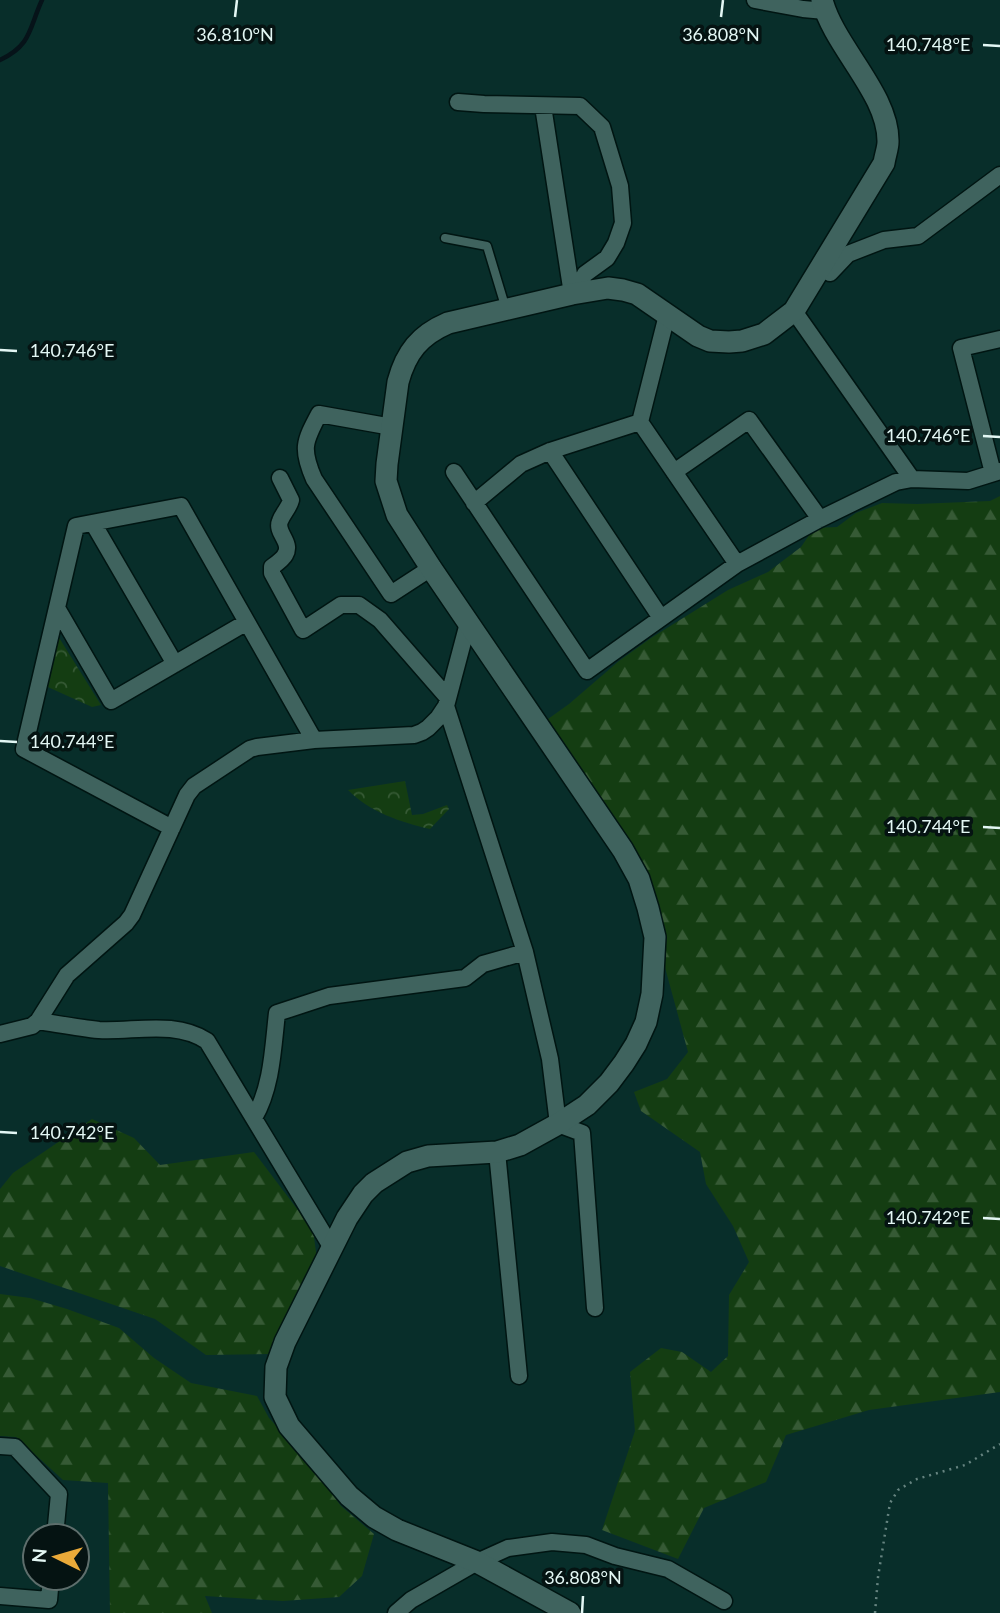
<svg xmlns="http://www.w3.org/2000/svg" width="1000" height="1613" viewBox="0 0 1000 1613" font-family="Lato,sans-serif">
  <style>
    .forest { fill: url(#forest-firs) }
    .park { fill: url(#park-crowns) }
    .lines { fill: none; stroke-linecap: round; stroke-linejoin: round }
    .stream { stroke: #061319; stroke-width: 4.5 }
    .lane-casing { stroke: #001512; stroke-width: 11 }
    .street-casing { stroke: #001512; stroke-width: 19 }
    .secondary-casing { stroke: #001512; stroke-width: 24 }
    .path { stroke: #668480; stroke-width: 2.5; stroke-dasharray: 2 5; stroke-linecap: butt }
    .lane { stroke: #3f635e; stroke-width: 8 }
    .street { stroke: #3f635e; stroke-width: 16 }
    .secondary { stroke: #3f635e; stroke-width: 21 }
    .ticks { fill: none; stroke: #e3f7f4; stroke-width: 2.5 }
    .ticks-label { font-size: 18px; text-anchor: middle; fill: #e3f7f4; stroke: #051312; stroke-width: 7; stroke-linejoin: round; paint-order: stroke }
  </style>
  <defs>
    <pattern id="forest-firs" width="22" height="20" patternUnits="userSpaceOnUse" patternTransform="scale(1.75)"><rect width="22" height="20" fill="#143d12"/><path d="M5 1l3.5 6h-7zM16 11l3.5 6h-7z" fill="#365a35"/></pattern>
    <pattern id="park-crowns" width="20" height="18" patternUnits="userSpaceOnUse" patternTransform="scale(1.75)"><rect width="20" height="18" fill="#143d12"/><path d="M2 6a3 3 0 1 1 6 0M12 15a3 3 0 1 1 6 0" fill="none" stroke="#365a35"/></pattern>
  </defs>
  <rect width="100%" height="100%" fill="#082e2a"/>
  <path class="forest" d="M1000 496V1392L869 1410 786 1435 766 1482 704 1508 678 1559 602 1530 635 1431 630 1372 661 1348 682 1352 711 1372 728 1356 729 1295 749 1262 733 1226 706 1184 700 1152 641 1111 634 1092 667 1079 688 1052 651 916 541 724 569 704 619 661 651 638 728 590 768 572 801 547 814 528 837 527 856 513 882 503 917 504 990 501Z
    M92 1119 134 1138 160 1165 254 1152 313 1230 317 1259 272 1354 206 1355 155 1319 0 1266V1189L13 1173Z
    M0 1294 30 1298 67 1309 119 1328 154 1358 191 1383 257 1396 269 1418 304 1456 341 1506 374 1534 362 1576 339 1597 283 1601 205 1596 212 1613H110L108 1483 63 1480 16 1437 0 1436Z"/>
  <path class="park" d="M53 628 101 705 92 707 39 683Z
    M405 781 412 815 423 814 447 805 449 809 430 829C400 822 370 812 348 790Z"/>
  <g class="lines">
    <path class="stream" d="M0 60C32 45 29 28 42 0"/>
    <defs>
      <path id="lane" d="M445 238 487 246 506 309"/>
      <path id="street" d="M755 0 803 9 825 11
        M458 102 484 104 580 106 602 127 620 186 623 223 616 243 607 258 585 274 575 294
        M543 106 572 294
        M821 267 830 273 848 254 884 240 918 236 1000 175
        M794 311 912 479
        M667 315 640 422 737 564
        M392 427 319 414C304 442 301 449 314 479L391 594 431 568
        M550 451 661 618
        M454 472 587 671 737 564 820 519 896 482 912 479 968 481 1000 471
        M674 472 749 420 820 519
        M993 473 961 348 1000 339
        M280 478 291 500C289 508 283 513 280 521 275 533 293 542 285 555 283 559 276 564 272 567V573L303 630 341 605H359L380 620 448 698
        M474 503 521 464 550 451 640 422
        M93 523 175 664
        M57 608 111 701 247 622
        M446 706 525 952 550 1059 558 1124 582 1133 595 1308
        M172 828 24 749 76 526 181 506 314 740
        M38 1021C58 1024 79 1028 99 1030 134 1032 175 1020 207 1041L332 1248
        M0 1034 32 1026 38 1021 67 975 126 923 132 915 187 795 194 786 250 749 257 747 314 740 414 735 422 732 428 728 438 718 446 706 468 623
        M254 1118C272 1087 273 1048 277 1013L329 996 465 978 483 964 525 952
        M497 1152 519 1376
        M0 1446 15 1447 59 1494 55 1536
        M0 1596 49 1600 51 1578
        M396 1613 411 1600 477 1562 508 1548 552 1542 586 1545 615 1556 668 1569 724 1601"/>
      <path id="secondary" d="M570 1613 477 1562 397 1530 374 1517 349 1496 289 1426 275 1397 276 1367 285 1342 347 1218 363 1194 374 1183 407 1162 428 1156 497 1152 520 1145 558 1124 587 1105 609 1083 624 1063 636 1044 646 1022 652 994 655 937 648 908 639 879 623 850 431 568 397 515 386 481 387 464 398 382C406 352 420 335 448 323L572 294 608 288 623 290 637 294 698 336 710 341 729 342 742 341 764 334 794 311 884 163C885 156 888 148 888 142 889 94 834 47 822 0"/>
    </defs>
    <use href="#lane" class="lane-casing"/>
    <use href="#street" class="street-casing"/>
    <use href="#secondary" class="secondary-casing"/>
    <path class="path" d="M875 1613 878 1577 890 1503 898 1490 917 1479 965 1465 1000 1444"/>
    <use href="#lane" class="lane"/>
    <use href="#street" class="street"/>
    <use href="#secondary" class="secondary"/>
  </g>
  <path class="ticks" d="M235 17 237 0M721 17 723 0M983 45 1000 46M0 350 17 351M983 436 1000 437M0 741 17 742M983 827 1000 828M0 1132 17 1133M983 1218 1000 1219M582 1613 583 1596"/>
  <g class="ticks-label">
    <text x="235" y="41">36.810°N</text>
    <text x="721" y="41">36.808°N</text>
    <text x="928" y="51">140.748°E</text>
    <text x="72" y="357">140.746°E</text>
    <text x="928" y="442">140.746°E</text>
    <text x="72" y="748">140.744°E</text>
    <text x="928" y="833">140.744°E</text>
    <text x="72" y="1139">140.742°E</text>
    <text x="928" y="1224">140.742°E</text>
    <text x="583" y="1584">36.808°N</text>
  </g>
  <g transform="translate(56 1557) rotate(275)"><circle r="33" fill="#051312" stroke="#5e6e6c" stroke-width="2"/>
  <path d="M0-5L12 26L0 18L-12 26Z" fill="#eaaa39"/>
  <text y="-10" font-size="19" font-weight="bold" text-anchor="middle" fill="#e3f7f4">N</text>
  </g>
</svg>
